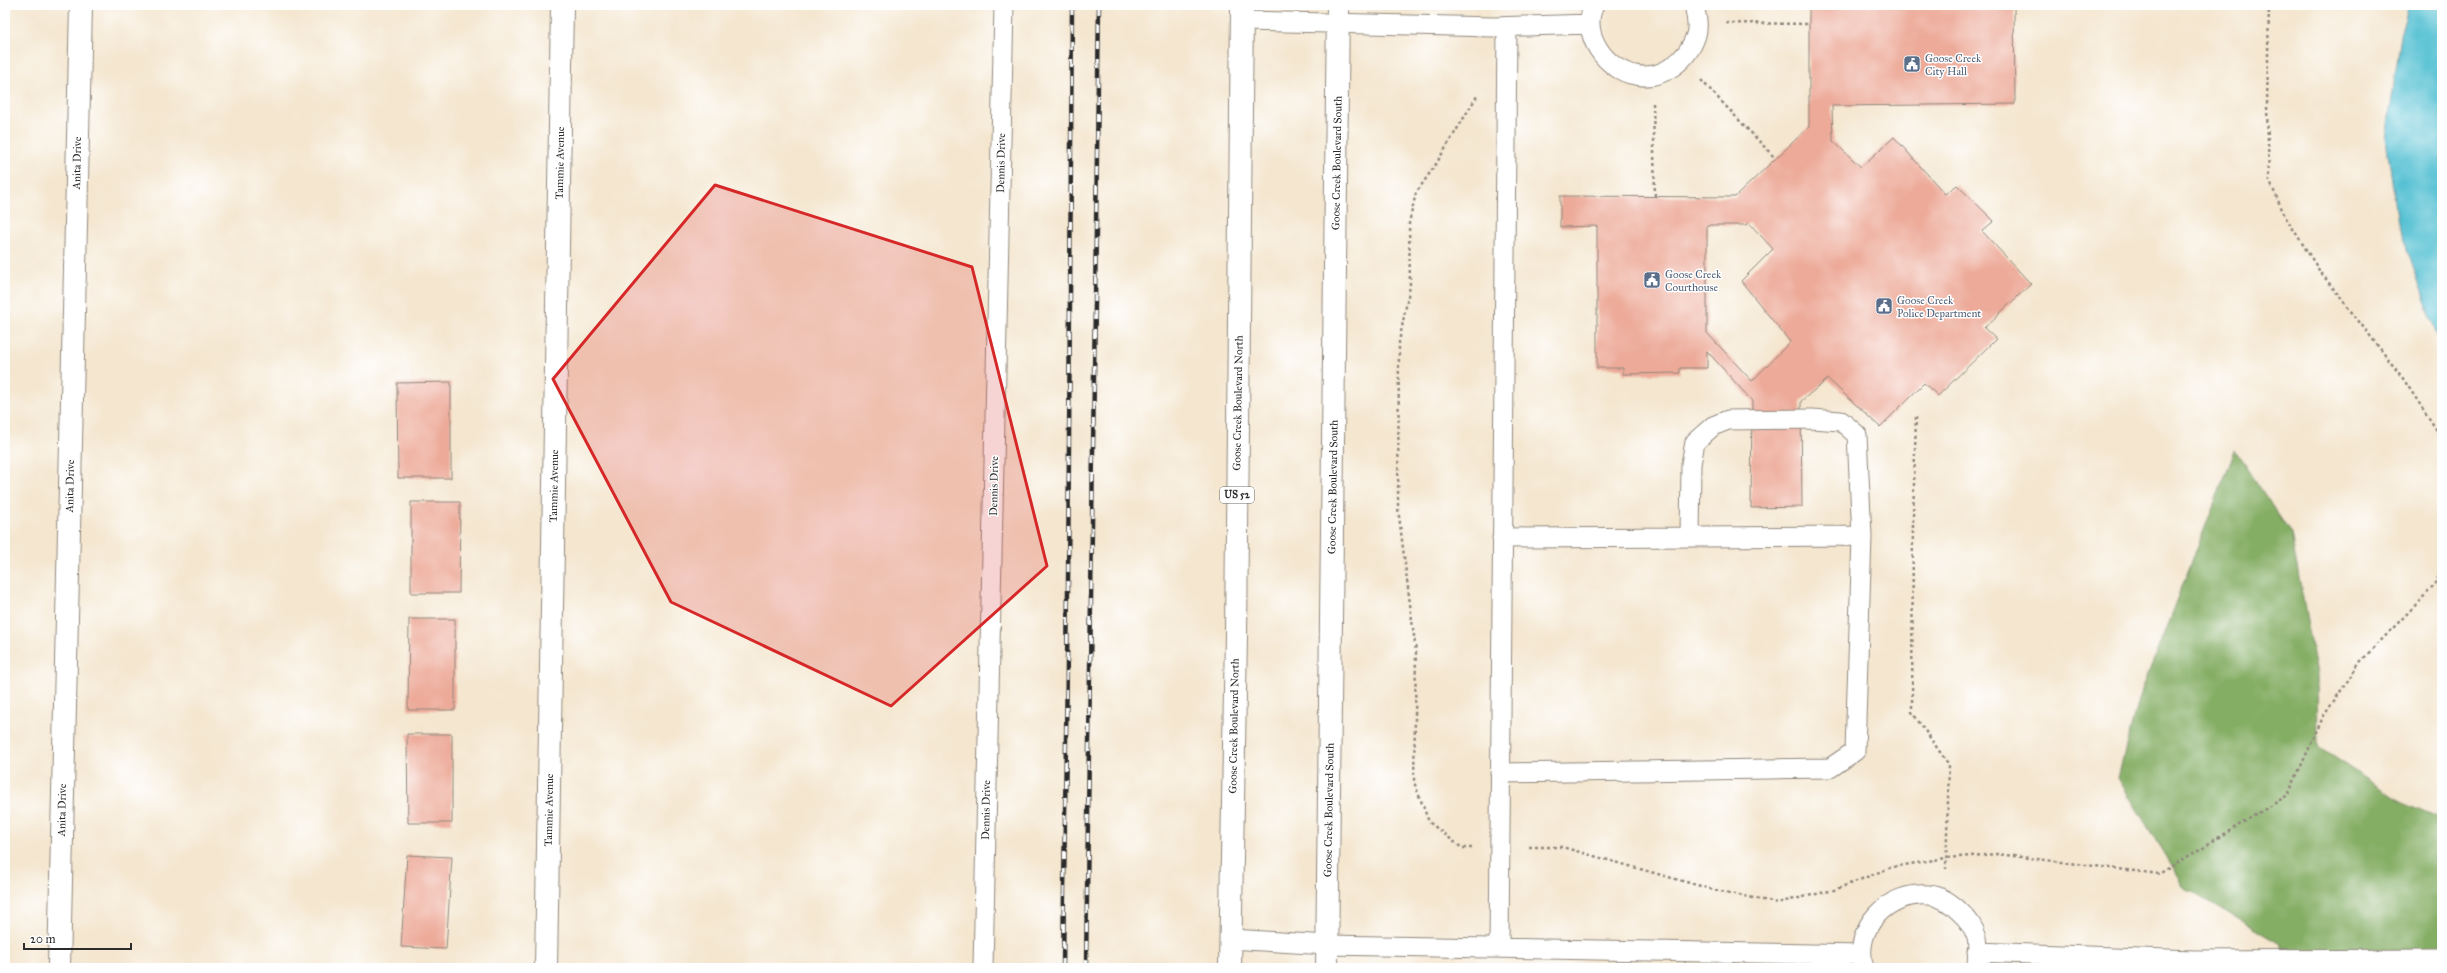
<svg xmlns="http://www.w3.org/2000/svg" width="2447" height="973" viewBox="0 0 2447 973" font-family="'IM FELL Great Primer',serif">
  <style>
    .forest { fill: #85ae65; stroke: #586c48 }
    .water { fill: #57c1d3; stroke: #41767f }
    .building { fill: #edaa99; fill-rule: evenodd }
    .lines { fill: none; stroke-linecap: round; stroke-linejoin: round }
    .lane-casing { stroke: #90887d; stroke-width: 21 }
    .street-casing { stroke: #90887d; stroke-width: 24 }
    .highway-casing { stroke: #90887d; stroke-width: 24 }
    .path { stroke: #90887d; stroke-width: 2.5; stroke-dasharray: 3 3; stroke-linecap: butt }
    .lane { stroke: #fff; stroke-width: 19 }
    .street { stroke: #fff; stroke-width: 22 }
    .highway { stroke: #fff; stroke-width: 22 }
    .rail-casing { stroke: #2b2b2b; stroke-width: 4.5 }
    .rail { stroke: #fff; stroke-width: 3; stroke-dasharray: 9; stroke-linecap: butt }
    .marked { fill: #d62828; fill-opacity: 0.2; stroke: #d62828; stroke-width: 3; stroke-linejoin: round }
    .labels { text-anchor: middle; dominant-baseline: central; stroke-width: 3; stroke-linejoin: round; paint-order: stroke }
    .shield { fill: #fff; stroke: #6b6b6b; stroke-width: 1 }
    .shield-label { font-size: 10px; font-weight: bold; fill: #2b2b2b }
    .service-label { font-size: 11px; fill: #4e5e75; stroke: #fff; text-anchor: start }
    .street-label { font-size: 11px; fill: #2b2b2b; stroke: #fff }
  </style>
  <rect width="100%" height="100%" fill="#fff"/>
  <filter id="ink" filterUnits="userSpaceOnUse"><feTurbulence type="fractalNoise" baseFrequency=".025" numOctaves="2"/><feDisplacementMap in="SourceGraphic" scale="8" xChannelSelector="R" yChannelSelector="G"/><feConvolveMatrix kernelMatrix="1 2 1 2 8 2 1 2 1" color-interpolation-filters="sRGB"/></filter>
  <filter id="wash" filterUnits="userSpaceOnUse"><feTurbulence type="fractalNoise" baseFrequency=".012" numOctaves="4" result="noise"/><feDisplacementMap in="SourceGraphic" scale="16" xChannelSelector="R" yChannelSelector="G"/><feGaussianBlur stdDeviation="0.9" result="paint"/><feColorMatrix in="noise" values="0 0 0 0 0 0 0 0 0 0 0 0 0 0 0 0 0 1.4 0 .05"/><feComposite in="paint" operator="in"/></filter>
  <g filter="url(#wash)">
    <rect width="100%" height="100%" fill="#f4e6cf"/>
    <path class="forest" d="M2235 450 2291 534 2317 674 2318 747 2400 801 2442 819V968H2281V944L2184 887 2118 778 2138 700Z"/>
    <path class="water" d="M2409 5H2442V349L2398 223 2386 138 2402 29Z"/>
    <g id="blocks">
      <path class="building" d="M1809 5H2014L2015 104 1832 106 1833 141 1861 167 1894 137 1945 194 1957 185 1994 221 1982 231 2031 284 1984 328 1996 339 1938 396 1924 383 1880 427 1828 379 1801 401 1802 507 1751 508 1752 401 1707 351V368H1680V373L1623 374V368H1597V226L1560 227V196L1735 197 1809 127ZM1749 223 1773 249 1741 281 1790 342 1752 381 1707 333V225H1746Z
        M451 382V478H398L397 383Z
        M411 502H460L459 593H411Z
        M409 619H455V710H408Z
        M407 734H452V823H408Z
        M407 855 452 857 446 949 401 947Z"/>
    </g>
  </g>
  <g filter="url(#ink)">
    <use href="#blocks" fill-opacity="0" stroke="#90887d" stroke-width="1"/>
    <g class="lines">
      <defs>
        <path id="lane" d="M1594 5C1580 34 1606 70 1635 75 1662 81 1688 60 1696 35 1699 25 1696 15 1694 5
          M1242 21 1493 27 1590 24
          M1690 537 1691 464 1695 442 1713 426 1728 420 1812 419 1841 421 1857 435 1862 536
          M1500 773 1830 768 1855 751 1862 536 1502 538
          M1231 939 1327 945 1862 955
          M1499 948 1507 27
          M1977 952 2194 960V968
          M2194 960 2442 959
          M983 968 1004 5
          M1864 968C1852 927 1889 891 1929 895 1942 896 1952 904 1960 912 1968 919 1974 928 1977 938 1979 946 1977 959 1977 968"/>
        <path id="street" d="M59 968 81 5
          M546 968 562 5"/>
        <path id="highway" d="M1230 968 1236 636 1242 5
          M1327 968 1338 5"/>
      </defs>
      <use href="#lane" class="lane-casing"/>
      <use href="#street" class="street-casing"/>
      <use href="#highway" class="highway-casing"/>
      <path class="path" d="M2269 5 2267 106 2269 180 2285 216 2319 270 2402 377 2442 438
        M1726 23 1809 24
        M1701 80 1775 158
        M1653 103 1655 197
        M1916 417 1913 518 1912 712 1949 765 1946 869
        M1529 847H1562L1711 889 1777 903 1834 890 1892 867 1945 858 1997 854 2159 874 2288 795 2323 717 2361 661 2434 586 2442 563
        M1472 848H1462L1429 822 1414 782 1416 652 1398 508 1399 342 1410 286 1409 223 1416 193 1436 164 1477 96"/>
      <use href="#lane" class="lane"/>
      <use href="#street" class="street"/>
      <use href="#highway" class="highway"/>
      <defs>
        <path id="rail" d="M1063 968 1068 588 1072 5
          M1086 968 1099 5"/>
      </defs>
      <use href="#rail" class="rail-casing"/>
      <use href="#rail" class="rail"/>
    </g>
  </g>
  <path class="marked" d="M715 185 972 267 1047 566 891 706 671 602 553 379Z"/>
  <defs>
    <symbol id="civic-square" viewBox="-11 -11 22 22"><rect x="-9" y="-9" width="18" height="18" rx="4" fill="#5c6f8a" stroke="#fff"/><path d="M-.6-6.5H3V-4.5H.6V-3L4-1V1h2V6H-6V1h2V-1L-.6-3ZM-1.2 2.5V6h2.4V2.5Z" fill="#fff"/></symbol>
  </defs>
  <g fill-rule="evenodd">
    <use href="#civic-square" x="1902" y="54" width="20" height="20"/>
    <use href="#civic-square" x="1642" y="270" width="20" height="20"/>
    <use href="#civic-square" x="1874" y="296" width="20" height="20"/>
  </g>
  <g class="labels">
    <rect class="shield" x="1220" y="487" width="34" height="16" rx="3"/>
    <g class="shield-label">
      <text x="1237" y="495">US 52</text>
    </g>
    <g class="service-label">
      <text x="1925" y="58">Goose Creek<tspan x="1925" dy="13">City Hall</tspan></text>
      <text x="1665" y="274">Goose Creek<tspan x="1665" dy="13">Courthouse</tspan></text>
      <text x="1897" y="300">Goose Creek<tspan x="1897" dy="13">Police Department</tspan></text>
    </g>
    <g class="street-label">
      <text transform="translate(77 163) rotate(-89)">Anita Drive</text>
      <text transform="translate(560 163) rotate(-89)">Tammie Avenue</text>
      <text transform="translate(1001 163) rotate(-89)">Dennis Drive</text>
      <text transform="translate(1337 163) rotate(-89)">Goose Creek Boulevard South</text>
      <text transform="translate(1238 403) rotate(-89)">Goose Creek Boulevard North</text>
      <text transform="translate(70 486) rotate(-89)">Anita Drive</text>
      <text transform="translate(554 486) rotate(-89)">Tammie Avenue</text>
      <text transform="translate(994 486) rotate(-89)">Dennis Drive</text>
      <text transform="translate(1333 487) rotate(-89)">Goose Creek Boulevard South</text>
      <text transform="translate(1234 726) rotate(-89)">Goose Creek Boulevard North</text>
      <text transform="translate(62 810) rotate(-89)">Anita Drive</text>
      <text transform="translate(549 810) rotate(-89)">Tammie Avenue</text>
      <text transform="translate(986 810) rotate(-89)">Dennis Drive</text>
      <text transform="translate(1329 810) rotate(-89)">Goose Creek Boulevard South</text>
    </g>
  </g>
  <rect width="2447" height="973" fill="none" stroke="#fff" stroke-width="20"/>
  <path d="M24 943v6h107v-6" fill="none" stroke="#2b2b2b" stroke-width="2"/>
  <text x="30" y="943" font-size="12" fill="#2b2b2b" stroke="#ffffff" stroke-width="3" paint-order="stroke">20 m</text>
</svg>
